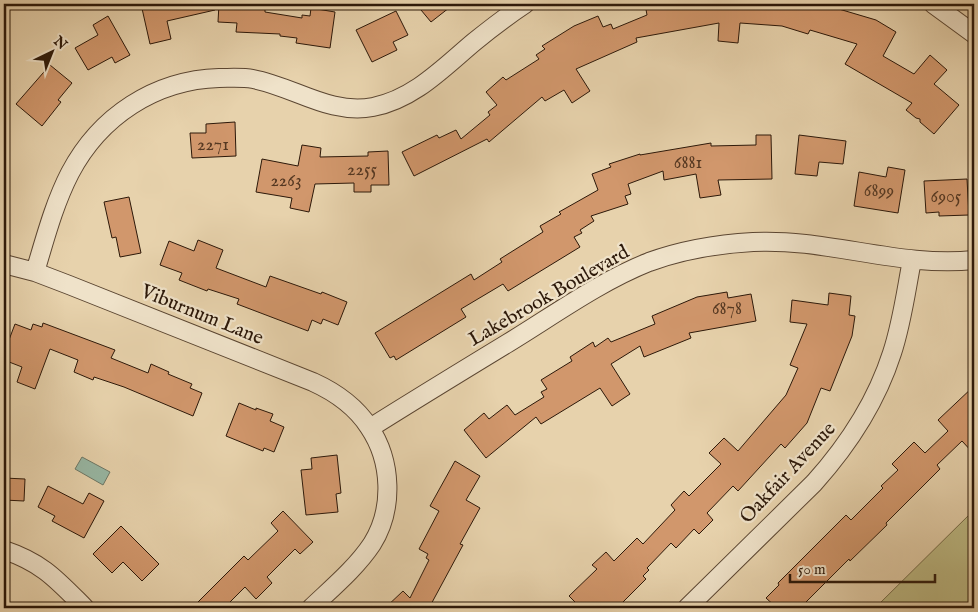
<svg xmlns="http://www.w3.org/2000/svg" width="978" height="612" viewBox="0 0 978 612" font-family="'IM FELL English',serif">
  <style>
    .green { fill: #bdba84; stroke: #746946 }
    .water { fill: #98b8a5; stroke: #6d7867 }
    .building { fill: #d1976c; stroke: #2c1809 }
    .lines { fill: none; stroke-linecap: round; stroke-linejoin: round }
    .street-casing { stroke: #5b4632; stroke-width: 20 }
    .street { stroke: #efe2c9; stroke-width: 18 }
    .labels { text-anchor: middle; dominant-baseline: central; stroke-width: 4.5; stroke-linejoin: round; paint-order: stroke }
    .number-label { font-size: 18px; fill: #553822 }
    .street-label { font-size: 20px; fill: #2c1809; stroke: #efe2c9 }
  </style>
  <rect width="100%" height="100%" fill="#e7d2ac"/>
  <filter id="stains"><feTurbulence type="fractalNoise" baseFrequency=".004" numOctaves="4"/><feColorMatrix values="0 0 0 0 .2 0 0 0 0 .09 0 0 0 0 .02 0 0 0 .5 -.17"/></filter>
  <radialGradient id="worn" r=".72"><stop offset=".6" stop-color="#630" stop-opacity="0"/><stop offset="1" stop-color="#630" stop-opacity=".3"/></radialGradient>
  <path class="green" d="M974 510V608H875Z"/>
  <path class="water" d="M82 457 110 472 103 485 75 469Z"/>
  <path class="building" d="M141 4H214L215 10 167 21 171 39 150 44Z
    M219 4H254V5L265 6V12L302 18V15L310 16 311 8 335 12 330 48 296 43 297 38 280 36V34L236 32 237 23 218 22Z
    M416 4H454L431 22Z
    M645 4H822L876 20 896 32 883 56 914 74 930 55 947 70 934 84 959 105 934 134 920 122V119L916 118 906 110 912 103 845 64 857 44 810 30 808 34 782 26 740 23 738 43 718 41 719 23 636 38 637 42 576 69 590 91 572 103 564 90 545 101 542 97 489 142 487 139 414 176 402 152 437 135 439 138 456 130 461 139 490 115 488 112 497 105 486 92 503 77 506 80 539 59 536 55 545 49 542 46 574 26 598 16 603 27 611 24 613 29 647 15Z
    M396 11 408 35 393 42 397 50 372 62 356 30Z
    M108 16 130 55 115 63 112 57 88 70 75 48 98 35 93 25Z
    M50 65 72 83 58 100 61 102 42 126 16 104Z
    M235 122 236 156 192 158 190 133H206V124Z
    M756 135H771L772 179 718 180 721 195 700 198 696 174 664 180 663 171 628 184 631 194 625 196 628 204 591 216 594 221 580 230 582 233 574 237 580 247 508 291 503 284 461 309 466 317 396 360 394 356 390 358 375 333 471 274 474 280 502 262 500 259 543 232 540 226 561 214 559 212 598 190 592 174 611 167 609 164 640 154V155L711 143V146L756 145Z
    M799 135 846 141 843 164 819 162 817 176 795 174Z
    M302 145 321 148 320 157 368 156V152L388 151 389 185H371V192H354V183L315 184 309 212 290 208 292 198 256 192 262 159 298 166Z
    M888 167 905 170 898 213 854 206 859 172 886 177Z
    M967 179 969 215 939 216V212L926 213 924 181Z
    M129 197 141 253 120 257 116 237 112 238 104 202Z
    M198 240 223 250 216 268 266 287 270 276 321 294 322 292 347 302 338 325 323 319 321 324 312 320 308 331 237 304 239 299 208 289 207 291 179 280 182 273 160 265 169 241 194 251Z
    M727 292 728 298 751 294 756 321 689 333 691 338 644 357 640 346 611 364 630 394 612 406 600 388 541 424 536 417 486 458 464 430 484 413 489 419 507 405 515 415 544 397 541 392 547 389 541 380 572 361 570 357 593 342 595 347 608 338 611 342 655 324 652 316 697 297Z
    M829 293 851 296 849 315 855 316 852 336 830 391 821 388 807 423 785 448 781 444 738 491 733 486 707 513 713 520 699 534 694 529 676 548 671 543 647 568 649 570 643 576 646 579 617 608H581L569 596 597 569 592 565 606 552 614 561 637 538 643 544 675 510 671 505 684 491 689 496 721 464 709 453 724 438 738 451 786 395 798 368 790 365 807 324 790 322 792 300 828 305Z
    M43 323 115 350 111 358 148 373 151 364 169 372 168 374 192 384 190 388 202 393 193 416 124 387 94 377 93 380 74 372 78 360 50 349 35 389 17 382 22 367 4 360V353L15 324 31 330 33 324 42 327Z
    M974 386V454L962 441 937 465 940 469 886 523 887 525 850 561 849 559 800 608H777L766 598 779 585 778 583 846 515 851 520 883 488 881 486 898 470 892 464 914 442 925 453 948 431 938 420Z
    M239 403 256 410V408L273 414 270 421 284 427 274 452 264 448 263 451 226 436Z
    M337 455 341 493 336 494 338 512 306 515 301 470 312 469 311 458Z
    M455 461 480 476 466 500 480 508 460 544 463 545 429 608H385L403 591 410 598 429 560 426 558 428 554 419 549 439 511 430 506Z
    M4 478 25 479 24 501 4 500Z
    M48 486 83 504 89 493 104 501 84 538 52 521 55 516 38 507Z
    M283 511 313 542 300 554 295 549 267 577 272 583 256 599 245 587 224 608H192L244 556 248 560 278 531 271 523Z
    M121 526 159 564 142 581 123 562 112 573 93 554Z"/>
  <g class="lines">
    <defs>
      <path id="street" d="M933 4 974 34
        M4 264 35 272 69 285 313 382C335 392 356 407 369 427 392 461 394 509 372 544 356 568 332 588 311 608
        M35 272C45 239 54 204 70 173 100 116 155 80 219 78 230 78 242 77 253 79 295 87 329 115 373 107 414 99 443 68 474 42 490 29 507 16 525 4
        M370 428C416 399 462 371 508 343 554 315 599 282 649 262 682 250 718 244 753 242 827 238 900 268 974 260
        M4 550C43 563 57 580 85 608
        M687 608 814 483C849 444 876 403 892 353 902 323 906 291 912 260"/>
    </defs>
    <use href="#street" class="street-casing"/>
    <use href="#street" class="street"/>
  </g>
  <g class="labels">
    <g class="number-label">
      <text x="213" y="145">2271</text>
      <text x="688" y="163">6881</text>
      <text x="362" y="170">2255</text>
      <text x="286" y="181">2263</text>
      <text x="879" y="191">6899</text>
      <text x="946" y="197">6905</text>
      <text x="727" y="309">6878</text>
    </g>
    <g class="street-label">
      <text transform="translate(549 296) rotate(-30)">Lakebrook Boulevard</text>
      <text transform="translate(202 315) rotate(22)">Viburnum Lane</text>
      <text transform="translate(788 473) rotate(-47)">Oakfair Avenue</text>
    </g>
  </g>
  <rect width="978" height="612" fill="none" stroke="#e7d2ac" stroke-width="20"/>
  <rect x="5" y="5" width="968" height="602" fill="none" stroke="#2c1809" stroke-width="2.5"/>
  <rect x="10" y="10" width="958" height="592" fill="none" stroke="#2c1809"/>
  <g transform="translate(52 52) rotate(43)" stroke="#efe2c9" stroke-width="4" paint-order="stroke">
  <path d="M0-4L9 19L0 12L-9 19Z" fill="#2c1809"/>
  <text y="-8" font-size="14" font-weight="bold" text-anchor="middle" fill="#2c1809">N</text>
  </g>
  <path d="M790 574v8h145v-8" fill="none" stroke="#2c1809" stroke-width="2.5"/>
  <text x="798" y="574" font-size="15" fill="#2c1809" stroke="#efe2c9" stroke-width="4" paint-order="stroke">50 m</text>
  <rect width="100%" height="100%" filter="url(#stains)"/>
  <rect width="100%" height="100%" fill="url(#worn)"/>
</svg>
